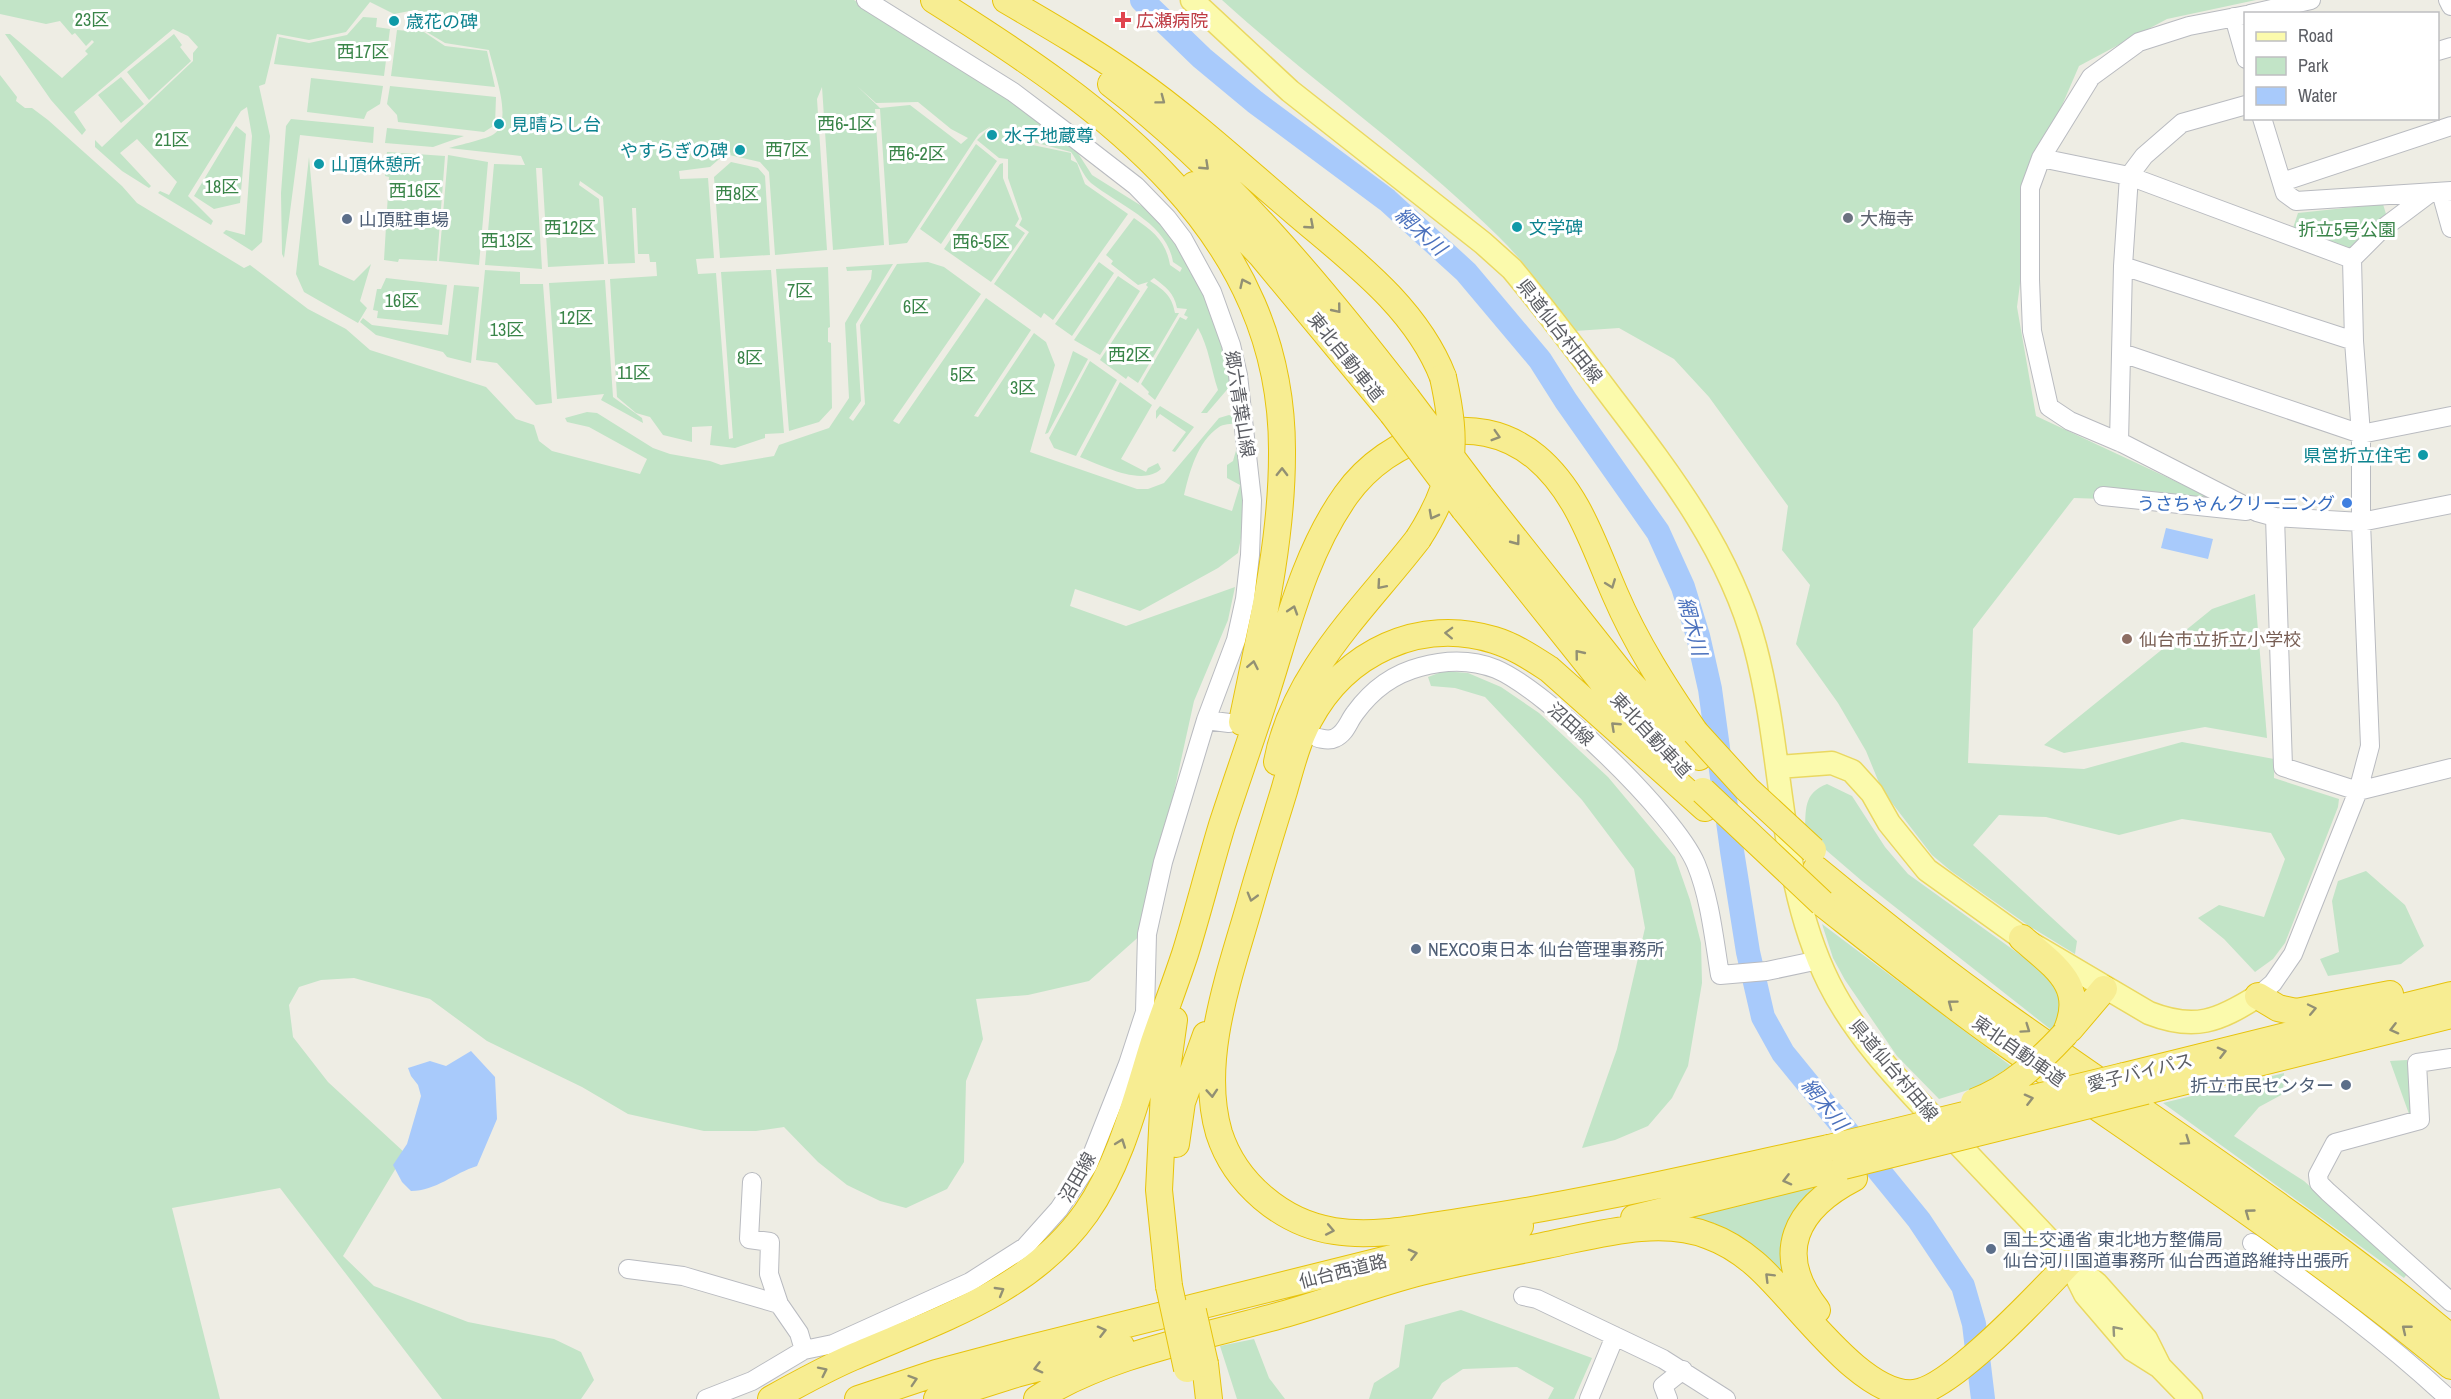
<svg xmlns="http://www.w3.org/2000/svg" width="2451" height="1399" viewBox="0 0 2451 1399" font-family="'Archivo Narrow','Noto Sans JP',sans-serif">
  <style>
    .green { fill: #c2e4c7; fill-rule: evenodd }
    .water { fill: #a8cafb }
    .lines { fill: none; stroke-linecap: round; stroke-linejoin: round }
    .river { stroke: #a8cafb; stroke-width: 24 }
    .minor-casing { stroke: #b9bbc0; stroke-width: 20 }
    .major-casing { stroke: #ead861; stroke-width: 25 }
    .highway-casing { stroke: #e7c30c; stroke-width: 28 }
    .minor { stroke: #fff; stroke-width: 18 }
    .major { stroke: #fbfaac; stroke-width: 22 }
    .highway { stroke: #f7ed92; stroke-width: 26 }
    .highway-bridge-casing { stroke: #e7c30c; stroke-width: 28; stroke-linecap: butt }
    .highway-bridge { stroke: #f7ed92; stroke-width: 26 }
    .oneway { stroke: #929074 }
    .oneway2 { stroke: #94957d }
    .health-dot { fill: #e0444e; stroke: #fff; stroke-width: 2 }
    .culture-dot { fill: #0f9aa8; stroke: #fff; stroke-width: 2 }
    .worship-dot { fill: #6b7280; stroke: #fff; stroke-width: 2 }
    .service-dot { fill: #5c6f8a; stroke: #fff; stroke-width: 2 }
    .shop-dot { fill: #3f7fe0; stroke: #fff; stroke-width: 2 }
    .education-dot { fill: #8d6e63; stroke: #fff; stroke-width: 2 }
    .labels { text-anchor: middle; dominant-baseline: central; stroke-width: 6; stroke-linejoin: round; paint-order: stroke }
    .park-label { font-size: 18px; fill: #3a8549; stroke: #fff }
    .health-label { font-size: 18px; fill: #be3a42; stroke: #fff; text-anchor: start }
    .culture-label { font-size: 18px; fill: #0d838f; stroke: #fff; text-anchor: start }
    .worship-label { font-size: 18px; fill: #5b616d; stroke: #fff; text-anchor: start }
    .service-label { font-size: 18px; fill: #4e5e75; stroke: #fff; text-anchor: start }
    .street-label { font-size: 18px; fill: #5c5e64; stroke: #fff }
    .shop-label { font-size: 18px; fill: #366cbe; stroke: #fff; text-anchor: end }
    .education-label { font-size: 18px; fill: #785e54; stroke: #fff; text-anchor: start }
    .water-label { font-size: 20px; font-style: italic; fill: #4b71bd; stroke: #fff }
  </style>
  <rect width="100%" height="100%" fill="#eeede4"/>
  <path class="green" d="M0 0H854L997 90 1074 147 1092 175 1156 215 1178 243 1218 323 1231 385 1207 413H1201L1218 390C1211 369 1209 348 1198 328L1155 400 1148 394 1149 392 1141 384 1180 317 1186 320 1188 317 1184 315 1187 309 1177 308C1174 293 1166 287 1154 278L1150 281C1164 290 1172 296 1175 313H1179L1138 383 1128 376 1126 379 1100 360 1148 287 1146 285 1148 282 1138 285 1111 264 1113 261 1106 255 1134 218C1153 231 1166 241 1170 265L1180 272 1182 268 1173 262C1167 223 1120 206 1091 183 1083 176 1078 161 1071 152L1033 142 1018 141 993 125 1018 142 1071 153V160L1077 163 1085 184 1128 214 1053 320 1044 313 1041 318 994 284 1029 232 1019 225 1022 219 1008 178V159L999 158 977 140 991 126 979 134 974 141 907 243 889 245 880 109H875L884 245 833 250 822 87 817 99 827 250 775 255 769 172 760 162 725 154 710 167 679 171 680 179 708 178 714 258 696 259 698 274 716 273 729 439 733 438 721 272 771 270 784 433 765 434V438L735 448 710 445 712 426 692 427V442L663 435 650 417 636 413 617 397 610 279 657 276 656 262H650L649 254H638L636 208H632L635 263 608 264 603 197 580 181 579 185 599 199 604 264 548 267 542 168H536L542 269 485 265 494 164 525 165 521 156 449 148C459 145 487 139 494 134 514 121 493 69 489 50L445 43 425 31 415 10 394 14 370 2 346 32 309 40 277 34 265 84 259 86 270 136 262 242 252 251 223 233 226 230 245 235 252 136 247 107 241 111 188 196 213 221 211 225 158 193 160 191 169 195 177 182 137 139 120 153 151 186 149 188 122 171 95 147V140L102 147 193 61V53L198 47 188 36 173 29 74 112 86 130 82 135 51 100 5 34H10L62 78 88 54 85 51 94 42 92 40 86 46 75 33 72 35 60 21 46 24 0 14ZM857 86 876 103 918 102 951 129 968 138 961 144 910 105 880 108Z
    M1222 0H2256L2167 19 2079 66 2035 168 2017 307 2036 416 2222 503 2074 498 1973 629 1968 763 2084 769 2182 742 2274 759V778L2339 799 2338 807 2285 943 2273 959 2255 972 2224 939 2198 918 2219 905 2264 917 2285 859 2271 833 2182 819 2119 835 2046 817 1999 815 1973 845 2077 941 2075 954 2029 926 1951 871 1932 855 1882 790 1866 751 1838 703 1796 644 1810 585 1782 550 1788 506 1709 397 1674 359 1619 328 1575 331C1550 299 1527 264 1498 236 1412 151 1311 81 1222 0Z
    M363 17 377 18 376 27 390 29 384 76 274 64 279 37 309 43 347 35Z
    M410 26 421 28V30L445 46 487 51 495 87 391 76 397 30 409 31Z
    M174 34 182 45 180 47 191 61 149 100 127 72Z
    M0 75 17 97 16 101 25 108H32L48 120 122 186 137 203 244 268 250 265 308 309 346 329 370 350 486 387 516 419 534 425 539 441 552 451 640 474 647 459 589 427 567 422 565 418 587 412 597 413 653 448 670 454 710 461 721 465 774 456 779 445 829 428 849 398 845 323 871 279 872 270 847 271 846 267 893 264 856 324 861 401 849 418 853 421 865 404 860 325 897 264 928 262 944 267 981 294 893 421 899 424 986 298 1031 330 974 416 978 417 1034 333 1046 342 1055 365 1030 452 1137 489H1148L1164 483 1219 418 1229 415 1235 417 1237 423C1231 424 1223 424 1219 427 1197 442 1190 471 1184 495L1232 511 1240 485 1227 478V465L1233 461 1237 447 1245 518 1238 553 1218 568 1140 611 1075 589 1070 606 1126 626 1235 587 1228 620 1194 701 1143 933 1089 981 1028 995 976 999 983 1039 966 1081 964 1162 947 1189 906 1208 880 1201 847 1185 818 1162 784 1127 756 1131H704L628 1114 582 1087 487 1041 430 999 354 978 321 980 299 987 289 1005 293 1037 328 1082 405 1153 343 1256 374 1286 468 1322 554 1339 581 1352 594 1380 581 1399H442L280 1188 172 1208 220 1399H0Z
    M121 77 144 104 121 123 98 95Z
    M311 78 383 86 380 104 367 112 364 119 307 112Z
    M390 86 496 97 495 125 484 132 398 122 397 115 387 104Z
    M291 119 374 127 373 143 300 135 284 258 282 254 281 193 286 126Z
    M236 126 246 134 240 203 214 209 194 196Z
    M387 128 397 129 464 136 433 147 385 143Z
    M976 144 997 161 941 244 920 229Z
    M387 152 445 156 437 261 399 259 398 262 384 260 389 177 385 176Z
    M448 155 488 162 479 265 439 261Z
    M309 157 319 265 354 281 371 264 360 301 367 308 358 323 304 292 296 274Z
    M731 162 758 168 765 176 770 255 720 258 714 177Z
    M1003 163V178L1019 219 1015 226 1025 233 991 282 944 249 1000 164Z
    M2383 204 2386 214 2353 252 2292 231 2298 213Z
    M1099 262 1114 273 1072 336 1055 324Z
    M828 267 830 327 828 328V342L831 343 832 408 819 422 789 431 776 269Z
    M485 270 520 272V284H543L552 403 536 405 497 363 476 360Z
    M1118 276 1140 291 1100 355 1074 340Z
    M386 278 447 285 442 325 377 318 378 311 373 310 377 289H381Z
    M605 280 613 397 642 418 643 423 601 400 604 394 557 399 549 283Z
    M454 285 479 287 471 363 447 357 443 352 376 335 360 322 363 318 372 325 448 335Z
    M1073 351 1088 359 1048 433 1045 434Z
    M1090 361 1117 380 1076 456 1054 448 1049 438Z
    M1120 382 1152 405 1121 459 1146 472 1148 468 1158 463 1161 469C1142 487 1101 465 1080 457Z
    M1160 406 1194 427 1175 452 1172 451 1186 432 1160 414 1156 419V411Z
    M2255 594 2267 738 2205 727 2064 753 2044 745 2212 609Z
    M1444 671 1468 673 1501 687 1539 713 1608 777 1675 857 1690 900 1701 943 1702 983 1688 1066 1672 1098 1648 1126 1615 1140 1582 1148 1617 1049 1645 928 1634 869 1582 800 1485 697 1455 688 1431 686 1428 677Z
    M1827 784 1852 796 1885 847 1908 874 2047 974 2062 995 2065 1018 2054 1032 1862 881 1805 832C1806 810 1803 793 1827 784Z
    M2366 871 2405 905 2424 946 2401 964 2328 976 2320 959 2339 952 2332 901 2338 881Z
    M1822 924 2011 1066 1978 1087 1939 1099 1897 1056 1845 980 1833 958Z
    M2407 1060 2412 1072 2414 1111 2409 1114 2390 1061Z
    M2284 1073 2283 1094 2259 1107 2234 1136 2304 1181 2407 1274 2404 1278 2163 1103Z
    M1828 1183 1790 1289 1671 1221Z
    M1461 1310 1592 1358 1574 1399H1548L1554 1388 1517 1367 1463 1369 1442 1383 1432 1399H1369L1374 1383 1399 1367 1405 1325Z
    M1254 1339 1269 1378 1285 1399H1237L1220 1346Z"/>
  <path class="water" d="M2166 528 2213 539 2208 559 2161 548Z
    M471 1051 495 1077 497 1119 477 1166C454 1173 436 1191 411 1191L402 1182 393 1165 407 1144 421 1096 418 1085 411 1076 408 1068 430 1061 446 1066Z"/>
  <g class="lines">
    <path class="river" d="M1142 0 1202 58 1255 102 1387 200 1466 272 1540 360 1566 401 1658 532 1683 587 1698 636 1710 689 1732 851 1748 952 1763 1017 1783 1053 1919 1220 1963 1286 1974 1324 1983 1399"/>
    <defs>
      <path id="minor" d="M2448 0 2451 6
        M2250 14 2311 0
        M2246 15 2189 26 2139 42 2091 77 2041 158 2030 188V280L2032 331 2049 407 2070 421 2124 444 2257 512 2275 517 2361 522 2451 504
        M2234 17 2246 59
        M2438 51 2451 47
        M2262 118 2285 193 2296 201 2451 191
        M2041 158 2129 176 2352 259
        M2282 182 2451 126
        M2441 192 2451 228
        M2123 266 2354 341
        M2122 353 2361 434 2451 416
        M2119 442 2123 266 2129 176 2144 156 2182 123 2246 105
        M2103 496 2246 511
        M2275 517 2283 767 2358 791 2451 768
        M1206 720 1229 723
        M1318 738C1324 739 1329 741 1335 738 1346 733 1348 722 1355 713 1371 691 1393 674 1420 667 1445 660 1471 659 1496 669 1546 690 1675 814 1696 864 1710 898 1714 939 1720 975L1767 971 1819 960
        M2258 996 2273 983 2293 954 2358 791 2370 746 2361 522V434L2354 341 2352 259 2382 229 2430 193
        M2451 1058 2417 1063 2420 1120 2335 1143 2318 1175 2319 1183 2328 1192 2451 1302
        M752 1182 749 1239 770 1242 769 1274 779 1304
        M2252 1243C2320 1292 2387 1341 2449 1399
        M628 1269 683 1276 779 1304 799 1333 804 1350
        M1523 1296 1537 1299 1663 1359 1726 1399
        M706 1399 752 1381 804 1350 833 1344 970 1282 1025 1247 1059 1209 1088 1165 1128 1064 1145 1012 1147 934 1163 862 1206 720 1236 640 1245 599 1250 555 1252 500 1238 375 1231 345 1212 292 1183 239 1167 218 1136 186 1074 138 1013 92 866 0
        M1589 1399 1615 1336
        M1668 1399 1663 1386 1683 1370"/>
      <path id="major" d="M1192 0 1290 91 1483 243 1512 269C1547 311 1580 355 1613 399 1671 475 1730 552 1755 646 1785 758 1777 878 1829 983 1857 1039 1903 1085 1945 1130 1987 1174 2028 1218 2070 1262L2097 1284 2146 1339 2160 1367
        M1777 767 1832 763 1852 771 1872 793 1889 823 1927 870 2022 938 2149 1013C2195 1031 2218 1021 2258 996
        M2071 1266 2085 1294 2133 1350 2160 1367 2191 1399"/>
      <path id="highway" d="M934 0C1104 107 1284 231 1282 454 1282 545 1260 634 1242 722
        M1006 0C1049 25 1092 50 1133 79 1190 119 1242 167 1295 212 1350 259 1416 307 1443 377
        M1111 84C1226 172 1319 284 1407 398
        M1194 185 1261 255 1392 413
        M1480 495 1621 673 1699 757
        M1464 509 1607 688 1662 750
        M1277 762C1294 672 1364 609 1418 539
        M1705 808 1549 669C1532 658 1514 646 1494 640 1420 617 1345 652 1309 720 1297 742 1291 767 1284 791 1273 827 1262 862 1252 897 1232 969 1197 1058 1219 1133 1235 1183 1282 1223 1334 1231 1376 1238 1422 1227 1464 1221 1587 1203 1708 1174 1829 1148
        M1816 869C1878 920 1941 970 2006 1016 2155 1122 2310 1220 2451 1338
        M1822 903C1879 948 1935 993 1995 1036 2148 1144 2306 1246 2451 1366
        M2022 938C2055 967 2088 986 2065 1034
        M2258 996 2278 1008 2296 1012 2390 994
        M2070 1029 2104 989
        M2124 1076 2451 995
        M2146 1091 2451 1015
        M1176 1144 1182 1102 1206 1035
        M1634 1218 1844 1166
        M1169 1286 1159 1190 1164 1091 1174 1020
        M1817 1310C1772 1253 1796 1208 1854 1178
        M1205 1364 1209 1399
        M771 1399C798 1384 825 1369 853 1357 938 1320 1030 1292 1086 1213 1121 1163 1136 1099 1154 1042 1164 1013 1175 984 1185 954 1198 912 1209 868 1222 825 1236 782 1251 740 1265 697 1287 629 1304 554 1346 495 1389 435 1474 406 1536 457 1578 492 1594 546 1615 594 1636 643 1665 688 1695 732
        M858 1399 936 1373 1011 1353 1520 1226
        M937 1399 1016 1374 1121 1346
        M1037 1399C1103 1355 1204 1337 1281 1315 1328 1302 1374 1284 1421 1272 1463 1261 1505 1254 1547 1245 1597 1235 1660 1216 1709 1236 1726 1242 1741 1252 1754 1263 1794 1296 1860 1398 1914 1393 1952 1389 2041 1292 2070 1262"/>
    </defs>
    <use href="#minor" class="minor-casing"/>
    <use href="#major" class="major-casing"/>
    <use href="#highway" class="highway-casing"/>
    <use href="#minor" class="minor"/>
    <use href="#major" class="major"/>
    <use href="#highway" class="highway"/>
    <defs>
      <path id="highway-bridge" d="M1407 398 1480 495
        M1392 413 1464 509
        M1418 539C1456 480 1458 445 1443 377
        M1695 732 1747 789 1813 850
        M1703 791 1822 903
        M1974 1102C2011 1088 2039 1062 2065 1034
        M1829 1148 2124 1076
        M1844 1166 2146 1091
        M1169 1286 1187 1369
        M1193 1311 1205 1364"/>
    </defs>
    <use href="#highway-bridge" class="highway-bridge-casing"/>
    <use href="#highway-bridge" class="highway-bridge"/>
  </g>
  <defs><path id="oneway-chevron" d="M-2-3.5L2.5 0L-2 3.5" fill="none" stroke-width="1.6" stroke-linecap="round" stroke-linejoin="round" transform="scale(1.5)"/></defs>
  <g class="oneway">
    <use href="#oneway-chevron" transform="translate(1161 100) rotate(37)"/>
    <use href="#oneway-chevron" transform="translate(1205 166) rotate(43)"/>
    <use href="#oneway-chevron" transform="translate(1310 225) rotate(41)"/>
    <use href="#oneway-chevron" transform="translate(1244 283) rotate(-115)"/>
    <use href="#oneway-chevron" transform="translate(1337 309) rotate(51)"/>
    <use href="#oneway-chevron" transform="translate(1496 436) rotate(17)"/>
    <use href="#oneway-chevron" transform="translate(1282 472) rotate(-89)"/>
    <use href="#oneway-chevron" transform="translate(1433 515) rotate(118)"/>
    <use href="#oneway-chevron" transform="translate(1516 541) rotate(53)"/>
    <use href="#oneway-chevron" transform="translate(1611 584) rotate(69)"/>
    <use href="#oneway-chevron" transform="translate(1381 585) rotate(131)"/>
    <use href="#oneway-chevron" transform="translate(1293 610) rotate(-72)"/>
    <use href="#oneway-chevron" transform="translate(1449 633) rotate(-178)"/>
    <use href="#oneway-chevron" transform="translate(1579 654) rotate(-129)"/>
    <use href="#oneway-chevron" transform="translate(1253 665) rotate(-79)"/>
    <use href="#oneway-chevron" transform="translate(1615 726) rotate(-137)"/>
    <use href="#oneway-chevron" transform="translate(1252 897) rotate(106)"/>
    <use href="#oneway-chevron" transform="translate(1952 1004) rotate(-143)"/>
    <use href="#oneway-chevron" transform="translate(2312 1009) rotate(-12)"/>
    <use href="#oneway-chevron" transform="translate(2026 1029) rotate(35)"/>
    <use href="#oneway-chevron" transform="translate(2394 1029) rotate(166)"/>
    <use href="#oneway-chevron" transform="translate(2222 1052) rotate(-14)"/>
    <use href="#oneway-chevron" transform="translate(1212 1093) rotate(86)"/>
    <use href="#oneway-chevron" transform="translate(2029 1099) rotate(-14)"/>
    <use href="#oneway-chevron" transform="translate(2186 1141) rotate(35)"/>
    <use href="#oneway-chevron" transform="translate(1121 1143) rotate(-70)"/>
    <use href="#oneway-chevron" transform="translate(1787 1180) rotate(166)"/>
    <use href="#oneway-chevron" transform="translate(2249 1213) rotate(-144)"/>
    <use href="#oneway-chevron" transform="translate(1330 1230) rotate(11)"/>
    <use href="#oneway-chevron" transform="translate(1413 1254) rotate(-14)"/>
    <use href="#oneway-chevron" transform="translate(1769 1277) rotate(-135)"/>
    <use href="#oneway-chevron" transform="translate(1000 1291) rotate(-30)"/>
    <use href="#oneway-chevron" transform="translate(2406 1329) rotate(-141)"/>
    <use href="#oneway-chevron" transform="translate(1102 1331) rotate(-14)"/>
    <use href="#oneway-chevron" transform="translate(1038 1368) rotate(165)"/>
    <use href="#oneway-chevron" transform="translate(823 1371) rotate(-26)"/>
    <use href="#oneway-chevron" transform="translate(913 1380) rotate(-18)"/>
  </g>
  <use class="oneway2" href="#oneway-chevron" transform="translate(2116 1330) rotate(-131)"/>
  <path class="health-dot" d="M1120 11h6v6h6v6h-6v6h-6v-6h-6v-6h6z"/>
  <g class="culture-dot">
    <circle cx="394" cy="21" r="6"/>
    <circle cx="499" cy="124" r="6"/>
    <circle cx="992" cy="135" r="6"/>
    <circle cx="740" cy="150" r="6"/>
    <circle cx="319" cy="164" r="6"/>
    <circle cx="1517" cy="227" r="6"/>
    <circle cx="2423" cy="455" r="6"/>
  </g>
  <circle class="worship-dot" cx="1848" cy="218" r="6"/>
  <g class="service-dot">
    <circle cx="347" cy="219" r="6"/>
    <circle cx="1416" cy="949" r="6"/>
    <circle cx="2346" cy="1085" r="6"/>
    <circle cx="1991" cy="1249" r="6"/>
  </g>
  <circle class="shop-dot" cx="2347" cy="503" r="6"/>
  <circle class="education-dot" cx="2127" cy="639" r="6"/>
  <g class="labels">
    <g class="park-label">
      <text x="92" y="19">23区</text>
      <text x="363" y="51">西17区</text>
      <text x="846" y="123">西6-1区</text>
      <text x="172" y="139">21区</text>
      <text x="787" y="149">西7区</text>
      <text x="917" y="153">西6-2区</text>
      <text x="222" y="186">18区</text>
      <text x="415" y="190">西16区</text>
      <text x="737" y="193">西8区</text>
      <text x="570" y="227">西12区</text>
      <text x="2347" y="229">折立5号公園</text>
      <text x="507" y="240">西13区</text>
      <text x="981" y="241">西6-5区</text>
      <text x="800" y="290">7区</text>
      <text x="402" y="300">16区</text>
      <text x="916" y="306">6区</text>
      <text x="576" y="317">12区</text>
      <text x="507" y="329">13区</text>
      <text x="1130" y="354">西2区</text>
      <text x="750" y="357">8区</text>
      <text x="634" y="372">11区</text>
      <text x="963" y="374">5区</text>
      <text x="1023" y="387">3区</text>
    </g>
    <g class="health-label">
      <text x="1136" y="20">広瀬病院</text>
    </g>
    <g class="culture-label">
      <text x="406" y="21">歳花の碑</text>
      <text x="511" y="124">見晴らし台</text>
      <text x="1004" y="135">水子地蔵尊</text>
      <text x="728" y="150" text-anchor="end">やすらぎの碑</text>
      <text x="331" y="164">山頂休憩所</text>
      <text x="1529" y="227">文学碑</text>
      <text x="2411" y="455" text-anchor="end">県営折立住宅</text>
    </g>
    <g class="worship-label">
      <text x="1860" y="218">大梅寺</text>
    </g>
    <g class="service-label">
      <text x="359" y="219">山頂駐車場</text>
      <text x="1428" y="949">NEXCO東日本 仙台管理事務所</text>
      <text x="2334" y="1085" text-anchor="end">折立市民センター</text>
      <text x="2003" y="1239">国土交通省 東北地方整備局<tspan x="2003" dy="21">仙台河川国道事務所 仙台西道路維持出張所</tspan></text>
    </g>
    <g class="street-label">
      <text transform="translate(1560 331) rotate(52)">県道仙台村田線</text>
      <text transform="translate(1346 357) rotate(51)">東北自動車道</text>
      <text transform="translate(1240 404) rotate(81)">郷六青葉山線</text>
      <text transform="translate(1571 724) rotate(42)">沼田線</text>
      <text transform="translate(1651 735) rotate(47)">東北自動車道</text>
      <text transform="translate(2019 1051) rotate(35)">東北自動車道</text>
      <text transform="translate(1894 1070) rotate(50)">県道仙台村田線</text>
      <text transform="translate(2140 1072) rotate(-14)">愛子バイパス</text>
      <text transform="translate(1077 1177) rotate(-60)">沼田線</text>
      <text transform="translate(1343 1271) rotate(-14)">仙台西道路</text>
    </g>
    <g class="shop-label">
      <text x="2335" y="503">うさちゃんクリーニング</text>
    </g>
    <g class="education-label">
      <text x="2139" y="639">仙台市立折立小学校</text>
    </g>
    <g class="water-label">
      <text transform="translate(1421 231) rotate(42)">網木川</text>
      <text transform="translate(1693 626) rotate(75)">網木川</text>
      <text transform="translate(1825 1104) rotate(51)">網木川</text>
    </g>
  </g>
  <rect x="2244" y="12" width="195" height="108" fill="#ffffff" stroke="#bebfc1" stroke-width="1.5"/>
  <rect x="2256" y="32" width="30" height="9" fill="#fbfaac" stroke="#bebfc1" stroke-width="1.5"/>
  <text x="2298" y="42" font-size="18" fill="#5c5e64">Road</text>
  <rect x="2256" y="57" width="30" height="18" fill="#c2e4c7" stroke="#bebfc1" stroke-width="1.5"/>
  <text x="2298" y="72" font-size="18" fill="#5c5e64">Park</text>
  <rect x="2256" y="87" width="30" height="18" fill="#a8cafb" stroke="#bebfc1" stroke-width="1.5"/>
  <text x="2298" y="102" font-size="18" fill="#5c5e64">Water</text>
</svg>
